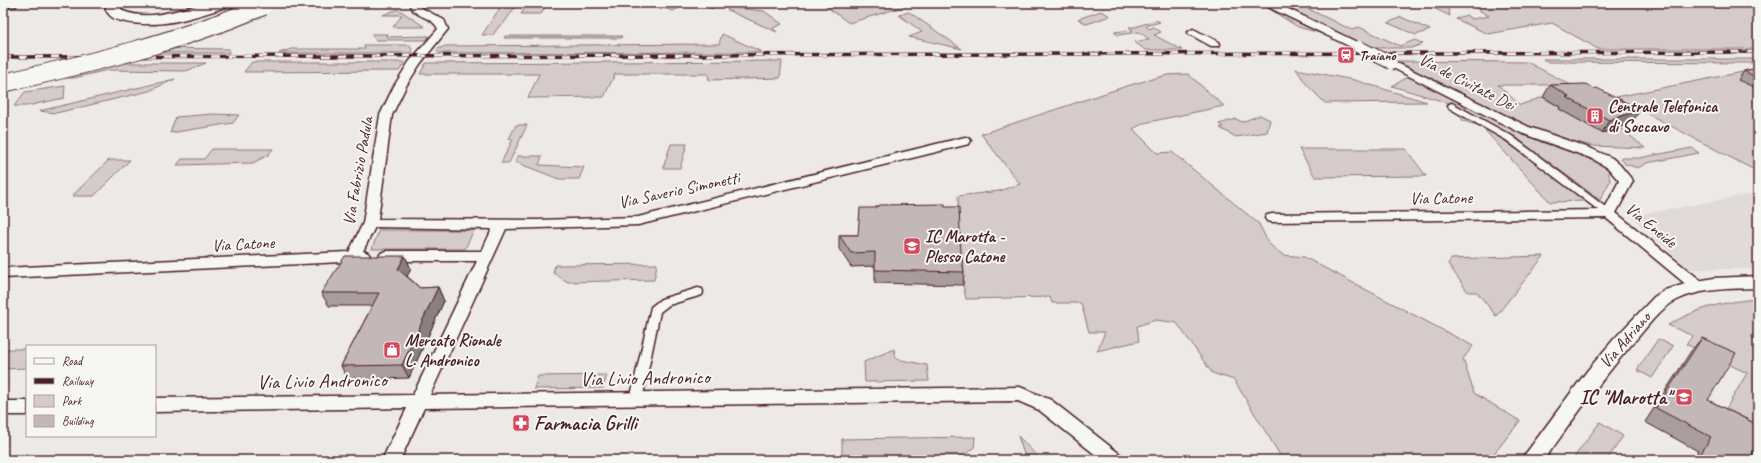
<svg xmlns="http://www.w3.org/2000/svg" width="1761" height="463" viewBox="0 0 1761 463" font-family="Caveat,sans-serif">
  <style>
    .built { fill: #e0dad8 }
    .green { fill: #d4cbca; stroke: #8f757a }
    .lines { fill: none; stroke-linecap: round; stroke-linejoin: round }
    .pedestrian-casing { stroke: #4a1f2b; stroke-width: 3 }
    .minor-casing { stroke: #4a1f2b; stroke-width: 3 }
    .tertiary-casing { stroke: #4a1f2b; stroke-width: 3 }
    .trunk-casing { stroke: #4a1f2b; stroke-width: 3 }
    .pedestrian { fill: #f6f6f2; fill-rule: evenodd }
    .minor { fill: #f6f6f2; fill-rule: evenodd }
    .tertiary { fill: #f6f6f2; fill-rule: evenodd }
    .trunk { fill: #f6f6f2; fill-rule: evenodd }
    .rail-casing { stroke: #4a1f2b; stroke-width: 3.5 }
    .rail { stroke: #f6f6f2; stroke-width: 2.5; stroke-dasharray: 8; stroke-linecap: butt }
    .minor-bridge-casing { stroke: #4a1f2b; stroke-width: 14; stroke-linecap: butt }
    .trunk-bridge-casing { stroke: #4a1f2b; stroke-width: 20; stroke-linecap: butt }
    .minor-bridge { stroke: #f6f6f2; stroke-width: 12 }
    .trunk-bridge { stroke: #f6f6f2; stroke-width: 18 }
    .wall { fill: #a99d9d; stroke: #4a1f2b }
    .shaded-wall { fill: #898080; stroke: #4a1f2b }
    .building { fill: #c4b7b7; stroke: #4a1f2b }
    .labels { text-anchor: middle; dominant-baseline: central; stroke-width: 4; stroke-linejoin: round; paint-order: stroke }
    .far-poi-label { font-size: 14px; font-weight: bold; fill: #4a1f2b; stroke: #f6f6f2; text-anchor: start }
    .street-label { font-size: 17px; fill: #4a1f2b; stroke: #f6f6f2 }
    .poi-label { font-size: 17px; font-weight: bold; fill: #4a1f2b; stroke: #f6f6f2; text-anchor: start }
    .near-street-label { font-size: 20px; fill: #4a1f2b; stroke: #f6f6f2 }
    .near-poi-label { font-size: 20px; font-weight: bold; fill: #4a1f2b; stroke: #f6f6f2; text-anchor: end }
  </style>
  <rect width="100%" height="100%" fill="#ece9e6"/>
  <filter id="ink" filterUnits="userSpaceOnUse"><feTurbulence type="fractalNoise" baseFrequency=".025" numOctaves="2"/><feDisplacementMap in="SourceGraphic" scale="8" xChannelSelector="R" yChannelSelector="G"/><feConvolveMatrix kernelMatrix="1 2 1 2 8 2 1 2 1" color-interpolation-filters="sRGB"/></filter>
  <g filter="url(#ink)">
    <path class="built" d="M1758 193V269H1688L1632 216Z"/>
    <path class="green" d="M503 3H518L504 23 499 26 493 35H482Z
      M649 3H688L673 11Z
      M830 3H916L849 23 824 5Z
      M1278 3H1296L1352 30 1359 27 1400 46 1415 40 1423 44 1411 48H1370Z
      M1423 3H1451L1447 4 1450 16Z
      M1467 3H1758V49H1598L1552 23 1488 34 1456 19 1466 15 1472 19 1489 16Z
      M527 5H546L541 14H521Z
      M1268 5 1327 35 1298 27 1268 8Z
      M729 7 764 11 782 24 773 28 777 32 727 10Z
      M398 9 425 27H393L402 15H383Z
      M1101 11 1110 16 1087 24 1078 19Z
      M909 12 962 49 909 37 922 32 899 15Z
      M1401 17 1430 30 1416 35 1388 23Z
      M1156 20 1160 22 1146 26 1149 29 1154 27 1161 32 1154 35 1182 50H1145L1135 42 1149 39 1139 32 1118 35 1114 32 1133 30 1129 27H1135Z
      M371 34H388L387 37 429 36 427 40H376Z
      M722 34 762 52 439 53 436 50 445 46 719 44Z
      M505 36H622L621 38H504Z
      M364 45H410L413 53H279L291 49H365Z
      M155 48 229 49V53H140Z
      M1543 59H1758V63L1547 62Z
      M782 61 780 78 709 80 708 74H615L604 97 528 98 539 74H420L426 63Z
      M1396 61 1527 62 1571 85H1498L1520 105 1543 97 1602 133 1621 128 1645 148 1593 146 1553 136 1527 125Z
      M252 62H405L399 71 244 72Z
      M110 63H206L186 71 108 70 74 78H44Z
      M1296 69 1354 80 1427 102 1325 103 1307 85Z
      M1758 69V172L1616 97Z
      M1188 74 1224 106 1144 123 1133 129 1157 153 1172 152 1259 224 1269 244 1283 255 1304 257 1473 346 1463 359 1474 393 1520 421 1489 460H1283L1234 380 1212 373 1177 323 1156 320 1137 326 1139 341 1097 351 1105 332H1089L1081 303H1052L1050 297 966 299 961 276 958 196 999 191 1020 184 981 134 1130 85 1167 75Z
      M1410 76 1541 142 1589 158 1608 169 1610 181 1600 200 1515 137 1455 105 1392 86Z
      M175 79 149 91 56 113 39 111Z
      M65 86 64 98 27 106H14L25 92Z
      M1458 113C1505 138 1545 169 1587 201L1550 202 1481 126 1463 121Z
      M213 114 239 115 233 123 170 133 176 117Z
      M1260 115 1270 120 1267 132 1236 137 1220 128 1223 127 1219 124 1236 119 1242 122Z
      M516 125H527L509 163H501L513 139H509Z
      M671 144H687L680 168H663Z
      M1692 148 1699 153 1647 163 1638 168 1625 164 1621 158H1639Z
      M212 149H273L268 155 253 163 177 165 182 159H204Z
      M1299 149H1406L1426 176 1315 177Z
      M518 156H542L539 165 584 167 579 179H559L515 162Z
      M109 160H130L94 196H72Z
      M379 230H474L465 249H372Z
      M1544 256 1496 316 1477 292H1468L1448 264 1451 259Z
      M657 264 654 280 568 282 553 273 555 265Z
      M1758 299V331L1751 337 1758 341V439L1720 419 1747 373 1686 344 1693 336 1668 325C1700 307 1723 302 1758 299Z
      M1658 339 1673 346 1652 378 1637 370Z
      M3 349H27V368L3 369Z
      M894 349 896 359 927 365 929 381 865 382 864 362Z
      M607 375 603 388 534 389 538 376Z
      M1600 422 1623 436 1607 460H1572Z
      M1018 436 1041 460H1026Z
      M975 437 974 448 960 458 842 460V439Z"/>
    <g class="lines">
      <defs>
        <path id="pedestrian" d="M1452 103 1512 136 1612 212 1614 214 1612 216H1606L1506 140 1449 108 1448 106 1449 104Z
          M698 288 702 289 703 292 702 295 669 305 660 312 642 400 640 403 636 405 632 403 630 400 651 307 661 299Z"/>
        <path id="minor" d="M409 3H419L420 7 444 20 448 29 420 64 406 86 392 115 378 219 538 220 638 217 965 137 969 138 971 141 969 144 638 225 506 229 430 395 1020 387 1051 400 1121 455 1124 460H1102L1039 410 1018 401 424 408 400 460H382L407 408 155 412V398L413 395 477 261H386L381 259 379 256 381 253 386 251H482L492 229 375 227 363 251 368 253 370 256 368 259 363 261 3 278V268L349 252 363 223 380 115 394 86 409 62 438 29C432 15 414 19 409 3Z
          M707 3H717V4L712 7 708 6Z
          M1263 3H1276L1363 45 1364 47 1363 49H1355L1264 5Z
          M1193 29 1219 42 1220 44 1219 46H1211L1189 34 1188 32Z
          M1391 60 1529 127 1592 149 1612 158 1620 165 1633 181 1616 213 1704 283 1706 287 1704 291 1699 292 1694 291 1606 218 1272 222 1267 221 1265 218 1267 215 1272 214 1604 210 1619 181 1608 168 1593 159 1521 133 1387 65 1385 63Z
          M3 401H27V415H3Z"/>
        <path id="tertiary" d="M3 3H18L16 6 3 8Z
          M1758 276V288C1732 289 1701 288 1677 300 1662 307 1651 322 1640 335 1605 374 1575 417 1544 460H1521L1587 371 1614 339 1654 297 1665 290 1692 282 1714 278Z"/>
        <path id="trunk" d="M106 3H122L121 8 123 11C150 22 179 9 206 3 214 2 223 3 231 3L229 6C196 17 161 29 126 22 117 20 111 19 106 10Z"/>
      </defs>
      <use href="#pedestrian" class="pedestrian-casing"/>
      <use href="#minor" class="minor-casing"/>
      <use href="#tertiary" class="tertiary-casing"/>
      <use href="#trunk" class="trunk-casing"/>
      <use href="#pedestrian" class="pedestrian"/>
      <use href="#minor" class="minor"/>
      <use href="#tertiary" class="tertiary"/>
      <use href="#trunk" class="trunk"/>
      <defs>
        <path id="rail" d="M3 57 1758 52"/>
      </defs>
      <use href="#rail" class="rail-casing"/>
      <use href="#rail" class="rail"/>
      <defs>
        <path id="minor-bridge" d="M1359 47 1391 63"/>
        <path id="trunk-bridge" d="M3 83C92 63 179 42 263 6"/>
      </defs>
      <use href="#minor-bridge" class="minor-bridge-casing"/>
      <use href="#trunk-bridge" class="trunk-bridge-casing"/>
      <use href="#minor-bridge" class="minor-bridge"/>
      <use href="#trunk-bridge" class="trunk-bridge"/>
    </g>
    <path class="wall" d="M1758 68V89L1738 80 1744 71Z
      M1550 85 1632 123 1602 133 1559 109 1560 107 1543 97Z
      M945 207 961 253 964 272 963 285 875 283V266L851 267 839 249V235H858Z
      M405 256 411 269 407 276 420 288 438 287 444 301 409 378 348 380 341 366 372 306H329L321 293Z
      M1702 338 1708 400 1758 425V460H1693L1698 451 1645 422 1691 351Z"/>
    <path class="shaded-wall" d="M1640 110 1632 123 1602 133 1609 120Z
      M405 256 411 269 404 282 398 269Z
      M438 287 444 301 409 378 402 365Z"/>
    <path class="building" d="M1758 68V78L1744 71Z
      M1586 84 1594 89 1597 88 1640 110 1609 120 1566 97 1569 96 1550 85Z
      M945 204V207H959L961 253 964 272 875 270V252L851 253 839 235H858L860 208H874L880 205Z
      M345 256H405L398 269 420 288 438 287 402 365 341 366 379 293H321Z
      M1702 338 1736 353 1708 400 1758 425V447L1756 446 1749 460H1697L1711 437 1656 408Z"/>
  </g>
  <defs>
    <symbol id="station-square" viewBox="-11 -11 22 22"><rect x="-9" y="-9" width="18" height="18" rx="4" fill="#d1495b" stroke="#f6f6f2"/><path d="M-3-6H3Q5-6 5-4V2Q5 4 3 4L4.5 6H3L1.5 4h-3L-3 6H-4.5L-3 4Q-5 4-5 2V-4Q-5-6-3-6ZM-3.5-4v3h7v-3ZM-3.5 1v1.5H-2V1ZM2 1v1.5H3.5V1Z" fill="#fff"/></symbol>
    <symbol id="building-square" viewBox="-11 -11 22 22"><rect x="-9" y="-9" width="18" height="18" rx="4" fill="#d1495b" stroke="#f6f6f2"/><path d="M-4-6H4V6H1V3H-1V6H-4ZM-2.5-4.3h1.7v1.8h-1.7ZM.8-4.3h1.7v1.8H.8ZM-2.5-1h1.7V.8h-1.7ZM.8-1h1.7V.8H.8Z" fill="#fff"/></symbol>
    <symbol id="school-square" viewBox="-11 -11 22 22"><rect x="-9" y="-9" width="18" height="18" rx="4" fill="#d1495b" stroke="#f6f6f2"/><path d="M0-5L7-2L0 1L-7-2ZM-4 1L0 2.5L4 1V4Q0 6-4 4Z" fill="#fff"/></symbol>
    <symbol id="shop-square" viewBox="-11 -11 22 22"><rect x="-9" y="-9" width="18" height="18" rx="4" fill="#d1495b" stroke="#f6f6f2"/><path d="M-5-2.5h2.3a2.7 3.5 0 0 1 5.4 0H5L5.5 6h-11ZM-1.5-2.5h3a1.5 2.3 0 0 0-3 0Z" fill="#fff"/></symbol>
    <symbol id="pharmacy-square" viewBox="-11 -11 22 22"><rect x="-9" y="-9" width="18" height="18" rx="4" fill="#d1495b" stroke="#f6f6f2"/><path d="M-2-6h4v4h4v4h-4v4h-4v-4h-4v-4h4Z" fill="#fff"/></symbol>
  </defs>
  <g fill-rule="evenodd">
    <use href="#station-square" x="1336" y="45" width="20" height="20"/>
    <use href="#building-square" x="1585" y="106" width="20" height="20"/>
    <use href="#school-square" x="902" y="236" width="20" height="20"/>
    <use href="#shop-square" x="382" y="340" width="20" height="20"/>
    <use href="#school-square" x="1674" y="387" width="20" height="20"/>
    <use href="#pharmacy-square" x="511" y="413" width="20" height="20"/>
  </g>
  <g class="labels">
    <g class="far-poi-label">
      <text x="1359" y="55">Traiano</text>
    </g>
    <g class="street-label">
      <text transform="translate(1467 82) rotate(27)">Via de Civitate Dei</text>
      <text transform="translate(358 171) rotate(-80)">Via Fabrizio Padula</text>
      <text transform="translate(679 190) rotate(-12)">Via Saverio Simonetti</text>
      <text transform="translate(1441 198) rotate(-1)">Via Catone</text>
      <text transform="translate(1651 225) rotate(39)">Via Eneide</text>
      <text transform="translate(243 244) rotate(-3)">Via Catone</text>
      <text transform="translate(1625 340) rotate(-49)">Via Adriano</text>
    </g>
    <g class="poi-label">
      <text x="1608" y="106">Centrale Telefonica<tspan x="1608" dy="20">di Soccavo</tspan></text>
      <text x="925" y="236">IC Marotta -<tspan x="925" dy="20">Plesso Catone</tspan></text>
      <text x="405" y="340">Mercato Rionale<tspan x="405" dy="20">L. Andronico</tspan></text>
    </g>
    <g class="near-street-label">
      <text transform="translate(645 378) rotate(-1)">Via Livio Andronico</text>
      <text transform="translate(322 381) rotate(-1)">Via Livio Andronico</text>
    </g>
    <g class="near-poi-label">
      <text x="1671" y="397">IC "Marotta"</text>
      <text x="534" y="423" text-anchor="start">Farmacia Grilli</text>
    </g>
  </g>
  <rect width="1761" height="463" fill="none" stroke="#f6f6f2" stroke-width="16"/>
  <rect x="8" y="8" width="1745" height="447" fill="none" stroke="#4a1f2b" stroke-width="1.5" filter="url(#ink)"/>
  <rect x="26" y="345" width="130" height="92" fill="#f6f6f2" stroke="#b1a0a2"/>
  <rect x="34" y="358" width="20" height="6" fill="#f6f6f2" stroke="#b1a0a2"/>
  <text x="62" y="365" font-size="12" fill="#4a1f2b">Road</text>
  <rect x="34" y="378" width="20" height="6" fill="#4a1f2b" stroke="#b1a0a2"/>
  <text x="62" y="385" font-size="12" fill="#4a1f2b">Railway</text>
  <rect x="34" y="395" width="20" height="12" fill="#d4cbca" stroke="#b1a0a2"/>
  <text x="62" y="405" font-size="12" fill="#4a1f2b">Park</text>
  <rect x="34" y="415" width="20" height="12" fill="#c4b7b7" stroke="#b1a0a2"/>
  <text x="62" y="425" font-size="12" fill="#4a1f2b">Building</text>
</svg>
